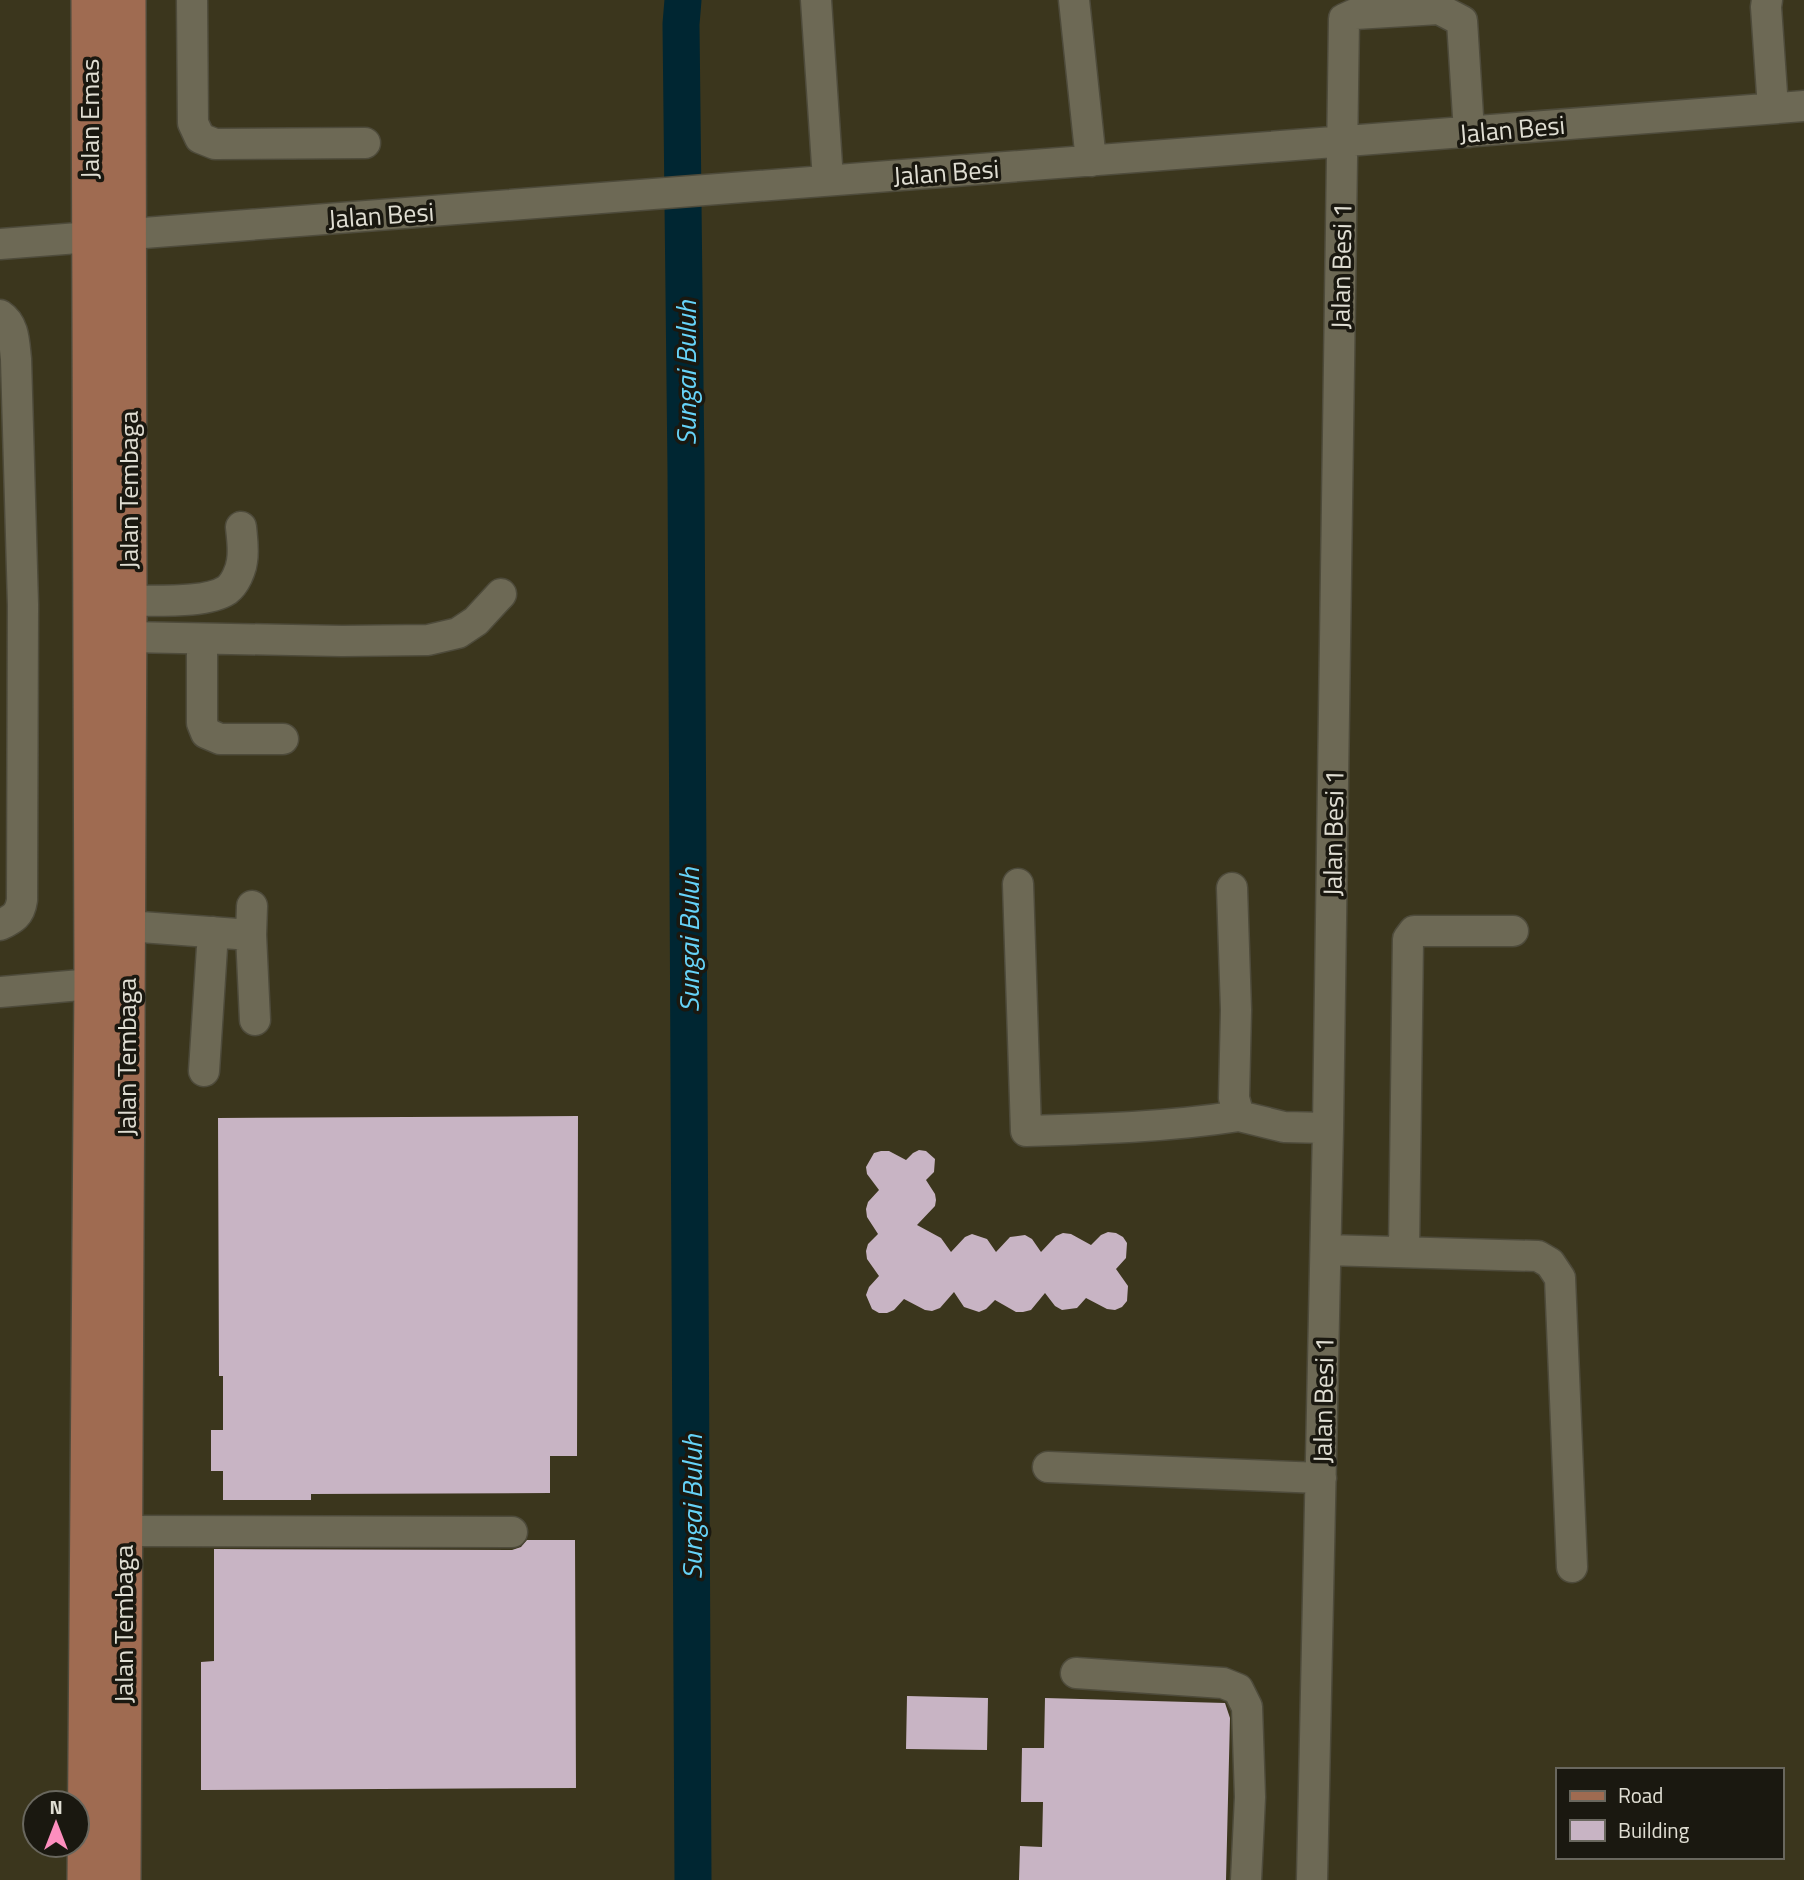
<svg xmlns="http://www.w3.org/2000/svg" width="1804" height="1880" viewBox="0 0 1804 1880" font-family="'Titillium Web',sans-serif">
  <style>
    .built { fill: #3b361d; fill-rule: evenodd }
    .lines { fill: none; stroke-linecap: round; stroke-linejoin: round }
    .river { stroke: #002632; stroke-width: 37 }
    .building { fill: #c8b4c4 }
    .minor-casing { stroke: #4e4b3b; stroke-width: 33 }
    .major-casing { stroke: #4e4b3b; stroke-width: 40 }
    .minor { stroke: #6d6955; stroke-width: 30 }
    .major { stroke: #9f6b51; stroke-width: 37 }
    .labels { text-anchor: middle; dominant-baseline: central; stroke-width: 7; stroke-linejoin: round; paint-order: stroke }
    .street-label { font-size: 26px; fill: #e0ded3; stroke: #1a1810 }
    .water-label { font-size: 28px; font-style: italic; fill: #66d3f8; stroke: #1a1810 }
  </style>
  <rect width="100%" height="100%" fill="#34301e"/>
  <path class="built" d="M0 0H1804V1880H0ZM1557 1770H1781V1857H1557ZM35 1803H77V1845H35Z"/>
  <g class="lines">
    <path class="river" d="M683 0 681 24 686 472 693 1880"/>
  </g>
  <path class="building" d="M578 1116 577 1456H550V1493L311 1494V1500H223V1471H211V1430H223V1376H219L218 1118Z
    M919 1150 926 1151 935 1159 934 1172 926 1180 935 1194 936 1200 935 1206 917 1225 941 1238 951 1252 965 1237 972 1234 987 1239 996 1252 1010 1237 1025 1235 1032 1239 1041 1252 1056 1236 1063 1233 1071 1234 1091 1245 1101 1235 1108 1232 1116 1233 1123 1237 1127 1243 1126 1258 1116 1269 1128 1286 1127 1301 1122 1307 1115 1310 1107 1309 1086 1298 1077 1308 1062 1310 1055 1306 1045 1293 1031 1310 1023 1312H1016L995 1300 986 1309 979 1312 964 1307 954 1292 940 1308 932 1311 925 1310 904 1299 894 1310 887 1313H879L872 1309 866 1295 869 1287 879 1276 867 1259 866 1251 868 1244 878 1234 867 1217 866 1209 868 1202 879 1190 867 1174 866 1167 874 1153 881 1151H889L906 1160 913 1153Z
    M527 1540H575L576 1788 201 1790V1662L214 1661V1549L512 1550 521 1547Z
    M907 1696 988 1698 987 1750 906 1749Z
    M1045 1698 1225 1703 1230 1718 1226 1880H1019L1020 1846 1042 1847 1043 1802H1021L1022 1748H1044Z"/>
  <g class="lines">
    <defs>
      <path id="minor" d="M192 0 193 123 200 138 215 144 365 143
        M816 0 828 180
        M1074 0 1091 161
        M1767 0 1766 7 1773 108
        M0 244 1804 106
        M0 315C15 325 14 343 16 359L23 605 22 900C20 915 13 919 0 925
        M128 601C154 600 206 604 227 590 235 584 241 570 242 561 244 550 242 538 241 527
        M128 637 342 641 428 640 458 633 476 621 501 594
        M202 640V723L206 733 220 739H283
        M1018 884 1026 1131C1098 1129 1168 1127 1239 1116
        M1232 888 1236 1010 1234 1098 1239 1116 1284 1127 1328 1128
        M127 926 251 935 255 1020
        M251 935 252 906
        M0 992 115 982
        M204 1071 213 932
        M1326 1250 1538 1256 1550 1263 1560 1278 1572 1567
        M1404 1252 1408 939 1414 931H1513
        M1048 1467 1321 1478
        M124 1531 512 1532
        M1076 1673 1223 1683 1238 1689 1247 1707 1250 1797 1246 1880
        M1312 1880 1328 1128 1344 19 1355 14 1439 9 1462 21 1469 132"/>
      <path id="major" d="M86 1880 93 984 90 0
        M122 1880 128 601 127 0"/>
    </defs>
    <use href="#minor" class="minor-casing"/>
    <use href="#major" class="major-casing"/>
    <use href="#minor" class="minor"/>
    <use href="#major" class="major"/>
  </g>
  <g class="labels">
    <g class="street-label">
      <text transform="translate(89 119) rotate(-90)">Jalan Emas</text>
      <text transform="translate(1512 129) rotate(-5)">Jalan Besi</text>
      <text transform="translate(946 172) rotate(-4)">Jalan Besi</text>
      <text transform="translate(381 215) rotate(-4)">Jalan Besi</text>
      <text transform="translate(1341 266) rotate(-89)">Jalan Besi 1</text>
      <text transform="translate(128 490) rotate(-90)">Jalan Tembaga</text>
      <text transform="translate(1333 833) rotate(-89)">Jalan Besi 1</text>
      <text transform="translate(126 1057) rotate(-90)">Jalan Tembaga</text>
      <text transform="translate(1323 1400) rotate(-89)">Jalan Besi 1</text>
      <text transform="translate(123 1624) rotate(-90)">Jalan Tembaga</text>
    </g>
    <g class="water-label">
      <text transform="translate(685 373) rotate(-90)">Sungai Buluh</text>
      <text transform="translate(688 940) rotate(-90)">Sungai Buluh</text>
      <text transform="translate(691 1507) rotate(-90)">Sungai Buluh</text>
    </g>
  </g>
  <rect x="1556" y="1768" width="228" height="91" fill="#1a1810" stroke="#69675e" stroke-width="2"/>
  <rect x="1570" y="1791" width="35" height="10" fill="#9f6b51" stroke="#69675e" stroke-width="2"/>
  <text x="1618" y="1803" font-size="21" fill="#e0ded3">Road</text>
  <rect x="1570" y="1820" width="35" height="21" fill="#c8b4c4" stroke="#69675e" stroke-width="2"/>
  <text x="1618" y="1838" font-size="21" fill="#e0ded3">Building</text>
  <g transform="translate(56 1824)"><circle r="33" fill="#1a1810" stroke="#69675e" stroke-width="2"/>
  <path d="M0-5L12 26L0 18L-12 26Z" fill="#fd8ebe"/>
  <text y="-10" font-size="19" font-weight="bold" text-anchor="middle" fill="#e0ded3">N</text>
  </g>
</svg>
